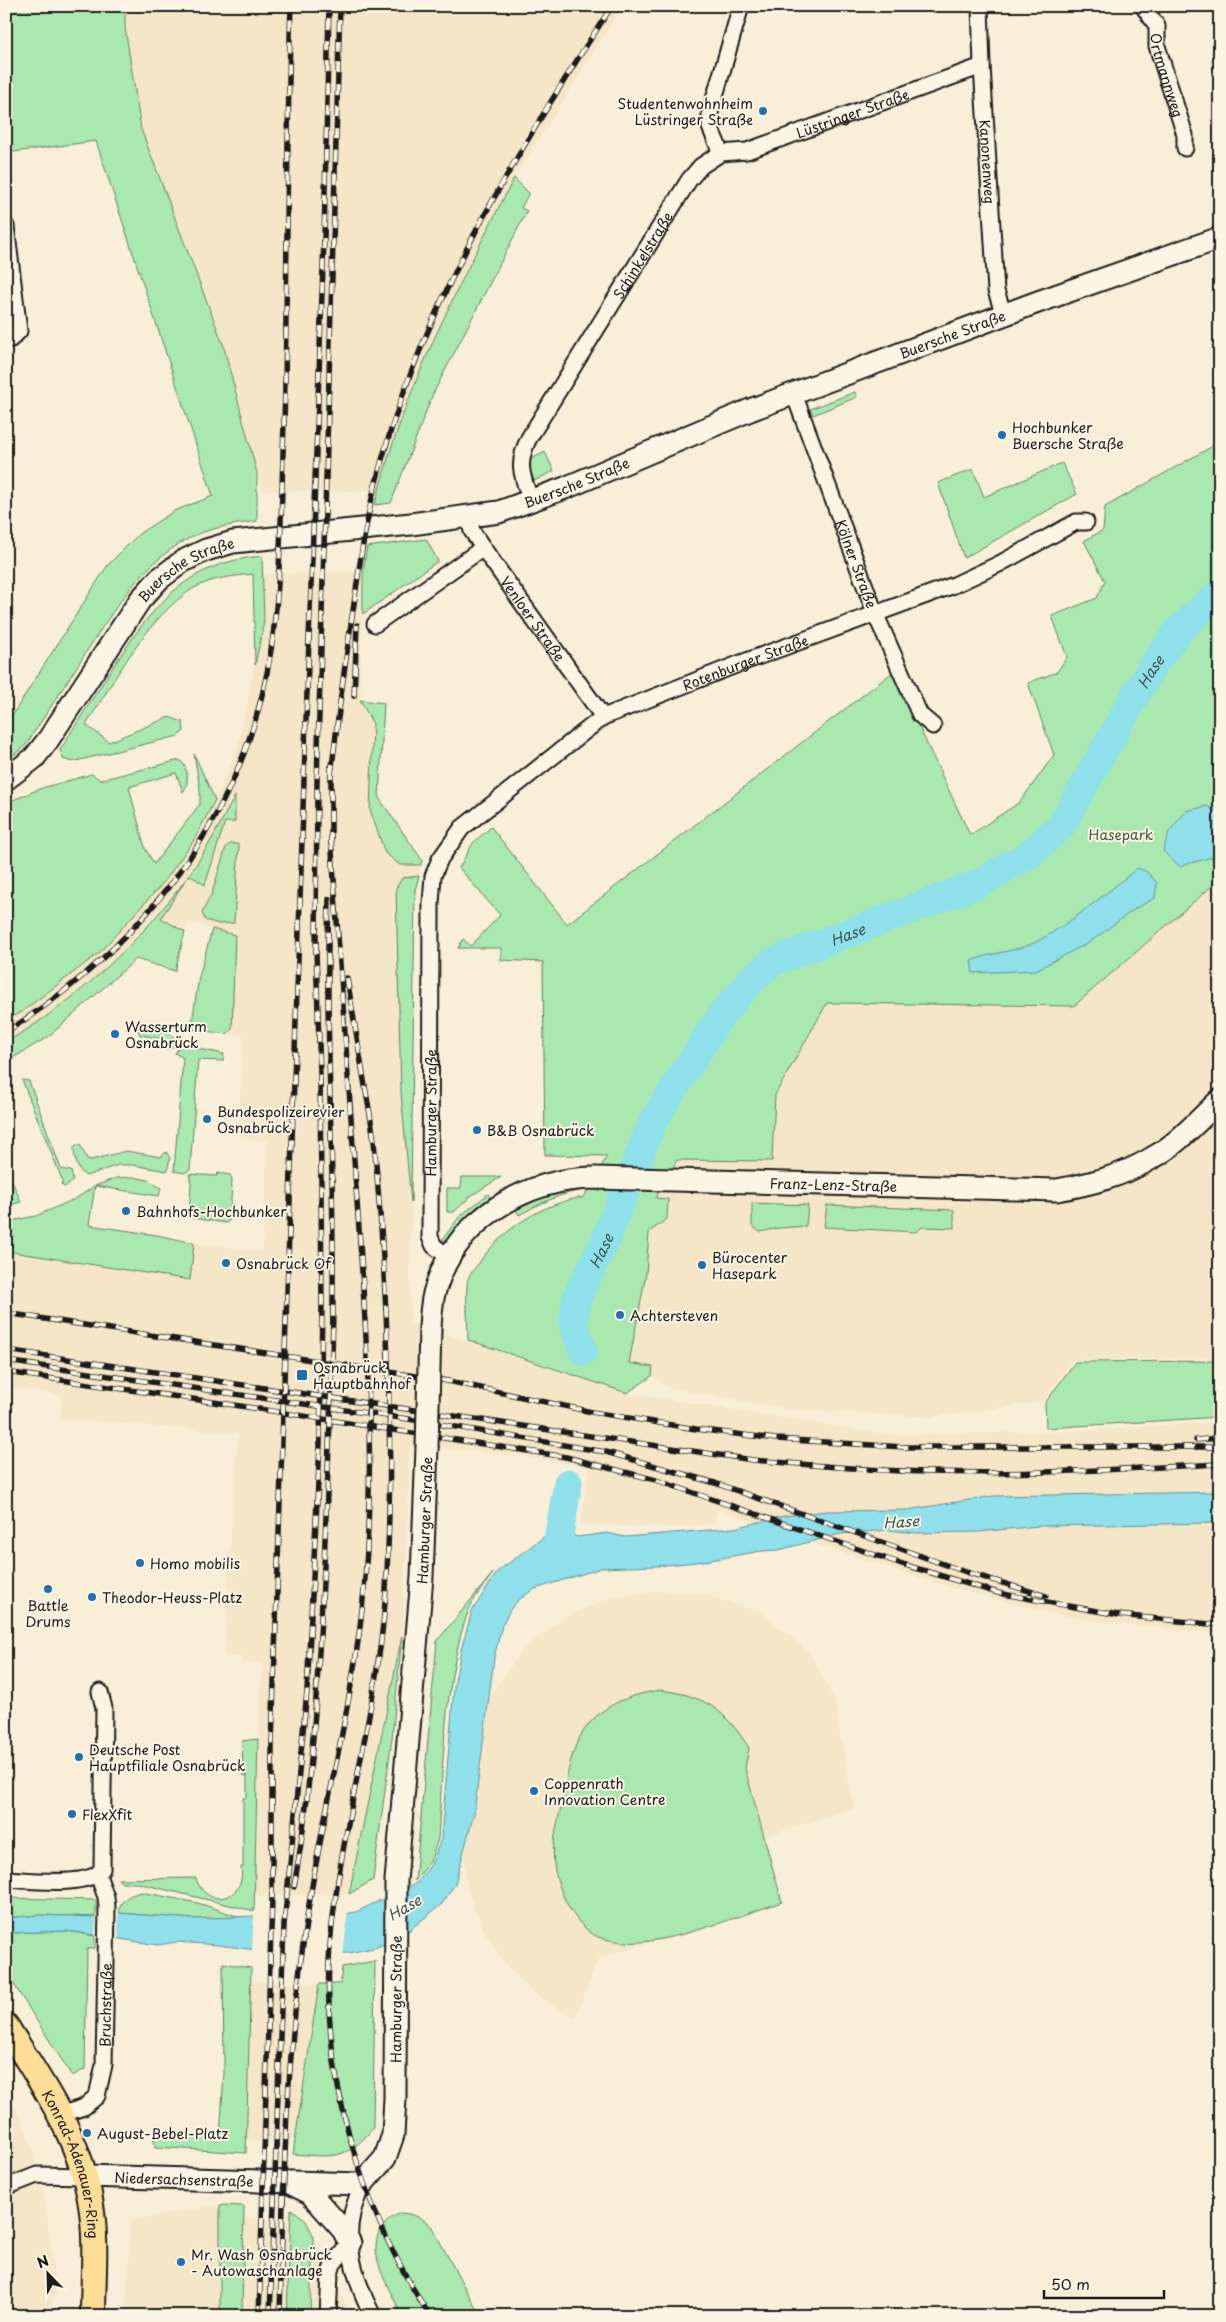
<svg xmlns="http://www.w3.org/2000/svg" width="1226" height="2322" viewBox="0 0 1226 2322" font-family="'Playpen Sans',sans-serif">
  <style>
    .built { fill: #f5e6c7 }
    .green { fill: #a9e8af; stroke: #628266 }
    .water { fill: #8fe0ea; stroke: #619298 }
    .pier { fill: #f9eed7 }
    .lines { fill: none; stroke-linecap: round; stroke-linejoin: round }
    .river { stroke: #8fe0ea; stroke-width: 29 }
    .street-casing { stroke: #1c1c1c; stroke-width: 19 }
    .secondary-casing { stroke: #1c1c1c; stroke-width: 25 }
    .primary-casing { stroke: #1c1c1c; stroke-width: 28 }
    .street { stroke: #fcf5e5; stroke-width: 15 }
    .secondary { stroke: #fcf5e5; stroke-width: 21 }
    .primary { stroke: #fede96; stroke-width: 24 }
    .rail-casing { stroke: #1c1c1c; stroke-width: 5.5 }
    .rail { stroke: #fcf5e5; stroke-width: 4; stroke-dasharray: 11; stroke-linecap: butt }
    .secondary-bridge-casing { stroke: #1c1c1c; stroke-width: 25; stroke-linecap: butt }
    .secondary-bridge { stroke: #fcf5e5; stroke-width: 21 }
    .poi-dot { fill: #1f6fb2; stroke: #fcf5e5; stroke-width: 2 }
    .labels { text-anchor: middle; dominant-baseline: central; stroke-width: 4; stroke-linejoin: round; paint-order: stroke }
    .street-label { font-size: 14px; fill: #1c1c1c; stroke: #fcf5e5 }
    .poi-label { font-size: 14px; fill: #1c1c1c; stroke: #fcf5e5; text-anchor: start }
    .park-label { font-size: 14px; fill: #465948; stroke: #fcf5e5 }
    .water-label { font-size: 15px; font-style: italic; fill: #3e575a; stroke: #fcf5e5 }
  </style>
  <rect width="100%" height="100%" fill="#f9eed7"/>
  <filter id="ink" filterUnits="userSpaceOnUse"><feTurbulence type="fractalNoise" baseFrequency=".02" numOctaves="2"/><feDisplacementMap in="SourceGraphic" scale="10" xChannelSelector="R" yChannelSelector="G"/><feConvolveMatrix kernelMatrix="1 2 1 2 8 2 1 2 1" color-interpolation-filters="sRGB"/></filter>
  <g filter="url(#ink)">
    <path class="built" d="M125 6H623L514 178 464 274 411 393 378 491H262L223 344 141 129 125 27Z
      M363 572 360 700 373 724 370 810 400 865H421L419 876 402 878 401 1093 411 1202 410 1323 627 1393 892 1435 1075 1431 1220 1421V1633L1118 1624 1057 1614 999 1600 949 1587 824 1547 718 1509 714 1523 708 1524 675 1527 581 1525 588 1467 509 1454 409 1446 408 1512 402 1636 349 1894 254 1896 262 1663H242V1657H225L229 1555 238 1433 60 1419 62 1395 6 1387V1251L189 1279 194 1243 262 1251 267 1141 242 1138 238 1131 243 1036 191 1029 199 977 212 929 188 922 185 932 160 918 185 881 110 965 34 1026 6 1042V1020L23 1011 164 882 194 840 215 800 236 754 264 622 262 574Z
      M1220 879V1358L1072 1360 1043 1402 931 1417 787 1409 666 1387 652 1376 653 1367 629 1363 646 1274 649 1232 656 1198 677 1160 772 1161 775 1095 827 1003 1074 1006Z
      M656 1591 703 1594 761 1612 809 1652 834 1699 854 1808 764 1837 782 1902 599 1958 575 2017 550 2004 531 1990 506 1965 483 1929 467 1890 464 1849 474 1813 489 1698 522 1650 562 1619 606 1599Z
      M250 1982 319 1984 294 2141 246 2140Z
      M6 2084 33 2148 47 2210 57 2297 52 2298V2316H6Z
      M220 2205V2316H125L131 2220Z
      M243 2219 290 2221 287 2316H242Z
      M314 2237 351 2316H312Z"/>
    <path class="green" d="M6 6H125V27L141 129 223 344 257 473V521C237 524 216 527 198 534 144 558 116 607 85 654 65 685 45 716 25 746L6 761V725L107 566 140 533 174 511 213 496 96 141 6 153Z
      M514 178 529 193 521 208 527 211 432 396 391 503 375 505C403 390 460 283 514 178Z
      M855 392 857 397 813 415 810 409Z
      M1220 442V879L1074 1006 827 1003 775 1095 772 1161 677 1160 656 1198 668 1199 667 1219 649 1232 646 1274 629 1363 653 1367 652 1376 627 1393 468 1340C468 1327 465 1289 468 1279 470 1273 476 1267 479 1263 502 1229 543 1203 584 1197L607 1156 545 1155 543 962 501 960V948H458L463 939 471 946 500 915 459 868 473 843 491 827 567 924 893 672 970 835 1020 802 1054 755 1028 683 1057 672 1067 657 1052 616 1097 598 1105 581 1084 541 1103 530 1105 507Z
      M545 452 554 471 534 481 528 468 529 460Z
      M1062 463 1077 494 964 558 938 483 973 469 984 497Z
      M426 539 438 561 363 614V572L367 547Z
      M262 556 264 622 255 665 253 574C234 576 212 578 194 588 149 615 114 681 86 725L109 742 169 717 183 722 184 731 178 736 72 762 63 759 60 750C77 723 94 696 111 670 152 608 183 563 262 556Z
      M360 700 384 703 379 798 422 860 421 865H400L385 853 370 810 373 724Z
      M194 754 215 800 194 840 164 882 99 953 23 1011 6 1020V803L42 788 92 774 100 780 180 760C188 767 190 783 183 792L176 773 129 787 145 848 154 864 200 804V788Z
      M235 796V822H225L205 885 189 875 161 918 185 932 175 971 136 959 48 1037 6 1062V1042C75 1003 143 939 189 875 207 850 221 822 235 796Z
      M232 843 239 845 234 923 219 924 205 920 202 913 212 893 226 847Z
      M419 876 415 890 411 1202 401 1093 396 888 402 878Z
      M212 929 235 935 232 1029 227 1034 191 1029 199 977Z
      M150 1026 165 1027 177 1041V1044L168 1050 164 1039 140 1035 138 1031Z
      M181 1045 224 1054 223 1061 198 1060 190 1170 184 1173 174 1171 183 1058 175 1053Z
      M22 1080 29 1081 61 1169 71 1171 73 1180 70 1184 64 1187 61 1184 63 1182Z
      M76 1145H80L87 1159 91 1160 126 1151 161 1157 166 1152 170 1158 167 1171 133 1165H118L86 1176C77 1171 74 1157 74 1147Z
      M218 1173 230 1175 232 1179 230 1220 226 1223 192 1218 189 1214 191 1183 189 1174 217 1176Z
      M133 1177 148 1180 161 1188 159 1196 95 1186 89 1225 157 1235 194 1243 190 1280 6 1251V1222L36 1216 75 1199 95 1186 116 1178Z
      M462 1177H501L472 1195 454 1212H447V1188H461Z
      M12 1181 21 1202 6 1206V1182Z
      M584 1186V1190C561 1193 539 1204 519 1215L516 1210 550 1194Z
      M488 1194 490 1197 463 1221 446 1242 442 1240 459 1217Z
      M752 1203 808 1205 806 1226 779 1228 760 1232 752 1226Z
      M827 1205 954 1210V1228L922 1227 916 1232 824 1227Z
      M1220 1361V1417L1046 1428 1045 1403 1075 1362Z
      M493 1573C485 1585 473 1598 468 1612 444 1677 443 1769 438 1839L430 1862 415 1881 437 1641Z
      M402 1636 392 1738 373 1880 349 1894Z
      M661 1690C706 1696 725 1710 749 1748L745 1768 782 1902C740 1915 666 1946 624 1942 616 1941 605 1940 598 1937 574 1926 557 1889 554 1864 551 1842 559 1818 563 1797 568 1772 571 1746 588 1725 606 1703 633 1694 661 1690Z
      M258 1739 254 1911 138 1883H122L118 1879 196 1878C205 1910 247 1901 241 1867H243V1798L247 1797V1776L243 1775 242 1741Z
      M141 1892 198 1903 240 1917 193 1919 119 1913C119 1899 130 1895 141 1892Z
      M6 1898 96 1900V1917L38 1915 6 1918Z
      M68 1931 95 1936V1948L87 1949 85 2069 72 2076 6 1972V1933Z
      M375 1961 373 2128C347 2161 332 2157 293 2154L319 1984H340L342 1967Z
      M223 1963 251 1968 246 2153 155 2147 153 2135 220 2137 224 2072Z
      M220 2205 244 2206 242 2316H220Z
      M291 2209 305 2219 313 2235 310 2316H287Z
      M400 2213C414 2214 422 2217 432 2227L480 2316H402C387 2282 353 2236 400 2213Z"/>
    <path class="water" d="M1207 806 1220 813V854C1206 860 1193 861 1180 867L1163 851 1169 832 1186 811Z
      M1138 868 1147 872 1157 883 1155 898 1136 908 1090 942 1036 970 973 973 971 961C992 952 1021 951 1038 941 1074 921 1106 893 1138 868Z
      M1220 1492V1523L1039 1526 978 1532 917 1533 889 1530 840 1534 779 1550 761 1551 705 1561 657 1566 601 1568 535 1589 518 1600 510 1610 502 1625 494 1658 474 1813 455 1884 442 1904 402 1936 377 1947 349 1953 294 1955 218 1945 176 1942 158 1945 68 1931 6 1933V1918L38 1915 96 1917 119 1913 193 1919 255 1916H329L356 1912 418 1882 432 1863 441 1839 454 1687 461 1650 472 1611 498 1571 553 1530 557 1521 562 1519 566 1522 571 1534 577 1537 607 1533 625 1537 734 1528 784 1516 827 1511 907 1510 994 1496Z"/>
    <path class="pier" d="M119 1910 118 1943 95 1938 96 1914Z
      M348 1910 343 1957H294L252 1952 254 1913H328Z"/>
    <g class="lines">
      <g class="river">
        <path id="s1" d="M583 1351 573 1323 577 1297 605 1241 653 1121 722 1014 755 976 772 962 978 884 1028 855 1061 826 1151 668 1180 629 1220 592"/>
        <path d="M555 1558 568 1483"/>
      </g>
      <defs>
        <g id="street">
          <path id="s2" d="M980 6 982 66 996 291 1004 315"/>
          <path id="s3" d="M1143 6 1157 26V46L1185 135V148"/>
          <path id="s4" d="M721 153 747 151 982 66"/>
          <path d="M6 226 19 331 11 339 6 340"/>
          <path id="s5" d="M794 394 875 613 920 715 933 726"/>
          <path id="s6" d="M531 501C522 476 516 464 529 438L689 180 701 166 721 153 710 127V113L741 6"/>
          <path id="s7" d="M469 518 472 531 483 548 603 717"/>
          <path d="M375 624 483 548"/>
          <path id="s8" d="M450 1258 434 1246 430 1237 431 903 433 876 440 859 462 828 603 717 741 663 954 585 999 564 1076 522H1086"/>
          <path d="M6 1879C28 1880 90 1888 102 1869L104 1708 100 1692"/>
          <path id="s9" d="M60 2115 84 2107 97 2096 104 2065 107 1908 106 1897 98 1875"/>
          <path d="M362 2184C359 2194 354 2204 352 2214 344 2247 358 2287 373 2316"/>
          <path d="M6 2187 37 2175 85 2176"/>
          <path d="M328 2316 330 2274 333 2264 350 2243"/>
        </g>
        <g id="secondary">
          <path id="s10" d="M6 779 34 758 48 740 140 600 159 579 183 561 206 550 233 542 411 524 499 512 565 488 750 410 1035 303 1220 238"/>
          <path id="s11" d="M430 1328C431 1315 431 1300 436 1287 457 1219 527 1178 595 1178L1057 1190C1090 1184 1123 1176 1152 1158 1178 1144 1198 1120 1220 1100"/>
          <path id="s12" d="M85 2176 362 2184 385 2158 393 2135 395 2098 396 1881 422 1577 427 1448"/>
          <path d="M292 2184 310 2193 343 2230 350 2243"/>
        </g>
        <g id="primary">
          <path id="s13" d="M6 2026C41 2082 81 2138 91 2205 97 2241 93 2279 93 2316"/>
        </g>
      </defs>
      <use href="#street" class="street-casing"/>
      <use href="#secondary" class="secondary-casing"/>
      <use href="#primary" class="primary-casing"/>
      <use href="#street" class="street"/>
      <use href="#secondary" class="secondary"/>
      <use href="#primary" class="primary"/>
      <defs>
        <path id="rail" d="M354 696 357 625
          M331 775C338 715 346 656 355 597 360 562 365 525 374 490 417 314 513 157 612 6
          M331 844V767
          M347 978C353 1014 359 1050 365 1086 368 1104 372 1123 374 1141 387 1284 394 1428 387 1572 382 1698 341 1820 330 1945 320 2073 360 2209 430 2316
          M6 1032C145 944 246 815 271 650 282 576 281 499 284 424 288 285 286 146 291 6
          M6 1313 448 1381 592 1412 696 1429 776 1439 904 1447H1220
          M6 1350 753 1460C813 1465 872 1471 931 1472 1027 1475 1124 1469 1220 1464
          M6 1361 408 1419 606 1452 715 1483 966 1572 1046 1596
          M6 1372 234 1405 566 1457 656 1480 899 1563 998 1593 1119 1615 1220 1625
          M1196 1440 1220 1438
          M294 1887C313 1781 318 1673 324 1565 328 1463 334 1360 333 1257 333 1138 325 1018 329 899
          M259 2316 272 1898V1744L306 719 324 240 329 6
          M270 2316 284 1925 307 1691 320 1445 322 1302 320 1074 316 951 317 782 340 6
          M280 2316C283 2174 287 2032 311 1892 328 1791 355 1692 364 1590 376 1456 366 1321 356 1188 347 1071 339 954 331 837"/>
      </defs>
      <use href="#rail" class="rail-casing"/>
      <use href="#rail" class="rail"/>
      <defs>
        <path id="secondary-bridge" d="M427 1448 430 1328"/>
      </defs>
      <use href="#secondary-bridge" class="secondary-bridge-casing"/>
      <use href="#secondary-bridge" class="secondary-bridge"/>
    </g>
  </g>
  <g class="poi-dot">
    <circle cx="763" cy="111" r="5"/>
    <circle cx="1002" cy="435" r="5"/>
    <circle cx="115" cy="1034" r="5"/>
    <circle cx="207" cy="1119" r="5"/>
    <circle cx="477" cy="1130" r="5"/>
    <circle cx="126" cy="1211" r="5"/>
    <circle cx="226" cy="1263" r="5"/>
    <circle cx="702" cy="1265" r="5"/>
    <circle cx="620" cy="1315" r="5"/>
    <rect x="296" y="1369" width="12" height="12" rx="2.5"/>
    <circle cx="140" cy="1563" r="5"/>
    <circle cx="48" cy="1589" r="5"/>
    <circle cx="92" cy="1597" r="5"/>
    <circle cx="79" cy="1757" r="5"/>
    <circle cx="534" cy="1791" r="5"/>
    <circle cx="72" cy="1814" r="5"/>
    <circle cx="87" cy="2133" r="5"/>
    <circle cx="181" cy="2262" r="5"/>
  </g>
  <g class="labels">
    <g class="street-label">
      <text stroke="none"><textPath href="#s3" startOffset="75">Ortmannweg</textPath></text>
      <text stroke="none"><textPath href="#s4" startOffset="138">Lüstringer Straße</textPath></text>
      <text stroke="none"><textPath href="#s2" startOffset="156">Kanonenweg</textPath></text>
      <text stroke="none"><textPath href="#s6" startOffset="281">Schinkelstraße</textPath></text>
      <text stroke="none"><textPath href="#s10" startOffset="1092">Buersche Straße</textPath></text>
      <text stroke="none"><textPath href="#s10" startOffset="688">Buersche Straße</textPath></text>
      <text stroke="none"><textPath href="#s5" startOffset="181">Kölner Straße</textPath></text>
      <text stroke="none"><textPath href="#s10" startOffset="282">Buersche Straße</textPath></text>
      <text stroke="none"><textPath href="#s7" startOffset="120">Venloer Straße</textPath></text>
      <text stroke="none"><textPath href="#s8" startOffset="779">Rotenburger Straße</textPath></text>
      <text stroke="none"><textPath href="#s8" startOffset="154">Hamburger Straße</textPath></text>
      <text stroke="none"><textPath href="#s11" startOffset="486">Franz-Lenz-Straße</textPath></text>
      <text stroke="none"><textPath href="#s12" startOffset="952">Hamburger Straße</textPath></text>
      <text stroke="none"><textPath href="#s12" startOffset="472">Hamburger Straße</textPath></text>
      <text stroke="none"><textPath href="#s9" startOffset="134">Bruchstraße</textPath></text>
      <text stroke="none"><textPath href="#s13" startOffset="155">Konrad-Adenauer-Ring</textPath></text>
      <text stroke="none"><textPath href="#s12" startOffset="99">Niedersachsenstraße</textPath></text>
    </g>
    <g class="poi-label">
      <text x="753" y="103" text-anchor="end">Studentenwohnheim<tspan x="753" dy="16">Lüstringer Straße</tspan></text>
      <text x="1012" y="427">Hochbunker<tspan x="1012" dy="16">Buersche Straße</tspan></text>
      <text x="125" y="1026">Wasserturm<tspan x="125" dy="16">Osnabrück</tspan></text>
      <text x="217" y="1111">Bundespolizeirevier<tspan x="217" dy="16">Osnabrück</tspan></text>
      <text x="487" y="1130">B&amp;B Osnabrück</text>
      <text x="136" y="1211">Bahnhofs-Hochbunker</text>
      <text x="712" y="1257">Bürocenter<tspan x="712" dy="16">Hasepark</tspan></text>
      <text x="236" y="1263">Osnabrück Of</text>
      <text x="630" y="1315">Achtersteven</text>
      <text x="313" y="1367">Osnabrück<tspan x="313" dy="16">Hauptbahnhof</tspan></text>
      <text x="150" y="1563">Homo mobilis</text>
      <text x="102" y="1597">Theodor-Heuss-Platz</text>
      <text x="48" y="1605" text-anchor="middle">Battle<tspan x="48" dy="16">Drums</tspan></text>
      <text x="89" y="1749">Deutsche Post<tspan x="89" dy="16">Hauptfiliale Osnabrück</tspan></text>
      <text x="544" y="1783">Coppenrath<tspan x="544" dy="16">Innovation Centre</tspan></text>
      <text x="82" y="1814">FlexXfit</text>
      <text x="97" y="2133">August-Bebel-Platz</text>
      <text x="191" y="2254">Mr. Wash Osnabrück<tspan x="191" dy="16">- Autowaschanlage</tspan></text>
    </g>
    <g class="park-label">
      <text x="1121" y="834">Hasepark</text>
    </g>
    <g class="water-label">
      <text stroke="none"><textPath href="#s1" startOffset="948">Hase</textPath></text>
      <text stroke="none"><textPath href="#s1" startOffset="528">Hase</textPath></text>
      <text stroke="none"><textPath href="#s1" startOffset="108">Hase</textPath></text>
      <text transform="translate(901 1521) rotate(-4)">Hase</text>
      <text transform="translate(404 1907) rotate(-30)">Hase</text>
    </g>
  </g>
  <rect width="1226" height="2322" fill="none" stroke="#fcf5e5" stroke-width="25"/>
  <rect x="12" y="12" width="1201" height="2297" fill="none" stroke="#1c1c1c" stroke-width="2" filter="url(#ink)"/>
  <g transform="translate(48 2274) rotate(337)" stroke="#fcf5e5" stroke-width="4" paint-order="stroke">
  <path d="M0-4L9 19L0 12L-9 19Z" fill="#1c1c1c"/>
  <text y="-8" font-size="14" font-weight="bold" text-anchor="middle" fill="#1c1c1c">N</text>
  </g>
  <path d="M1044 2290v8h120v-8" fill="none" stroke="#1c1c1c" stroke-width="2.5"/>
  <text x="1051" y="2290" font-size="15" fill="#1c1c1c" stroke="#fcf5e5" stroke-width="4" paint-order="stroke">50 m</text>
</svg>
